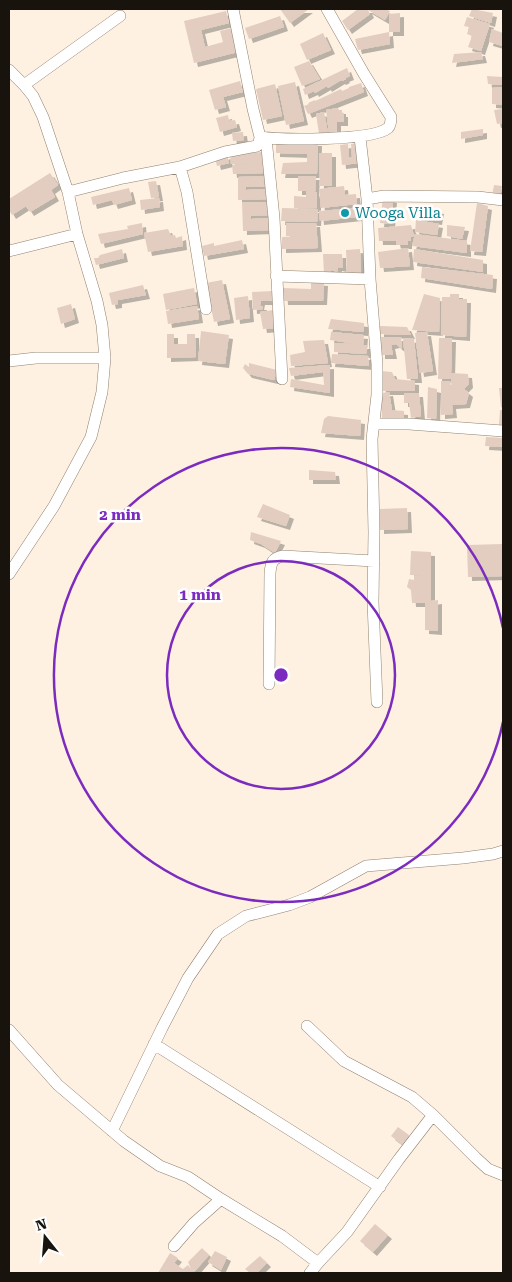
<svg xmlns="http://www.w3.org/2000/svg" width="512" height="1282" viewBox="0 0 512 1282" font-family="'Roboto Serif',serif">
  <style>
    .building { fill: #e3cdc0; filter: url(#shadow) }
    .lines { fill: none; stroke-linecap: round; stroke-linejoin: round }
    .minor-casing { stroke: #908270; stroke-width: 12 }
    .minor { stroke: #fff; stroke-width: 11 }
    .ring { fill: none; stroke: #7b2cbf; stroke-width: 2.5 }
    .culture-dot { fill: #0f9aa8; stroke: #fff; stroke-width: 2 }
    .labels { text-anchor: middle; dominant-baseline: central; stroke-width: 5; stroke-linejoin: round; paint-order: stroke }
    .culture-label { font-size: 15px; fill: #0d838f; stroke: #fff; text-anchor: start }
    .centre { fill: #7b2cbf; stroke: #fff; stroke-width: 2.5 }
    .ring-label { font-size: 15px; text-anchor: middle; font-weight: bold; fill: #7b2cbf; stroke: #fff; stroke-width: 5; stroke-linejoin: round; paint-order: stroke }
  </style>
  <defs>
    <filter id="shadow"><feDropShadow dx="4" dy="4" stdDeviation="0" flood-color="#0004"/></filter>
  </defs>
  <rect width="100%" height="100%" fill="#fef1e2"/>
  <path class="building" d="M280 9H309L290 23Z
    M358 9H385L390 11 385 20 368 10 370 14 348 30 342 21Z
    M472 9 493 13 491 23 469 16Z
    M226 11 229 23 201 30 205 47 223 42 220 31 232 28 238 52 194 63 184 21Z
    M400 13V32H389V14Z
    M280 16 284 27 249 39 245 28Z
    M467 17 490 24 481 51 468 47 472 36 467 34 469 27 464 26Z
    M492 29 503 33V46L489 42Z
    M389 32 390 44 358 50 355 39Z
    M323 33 331 50 307 60 300 44Z
    M481 52 483 59 452 63 454 54Z
    M309 61 320 79 302 86 294 67Z
    M347 68 350 76 345 78 346 79 342 81 341 80 328 88 327 86 315 93 314 91 305 95 303 89Z
    M487 76 503 77V85L488 84Z
    M240 81 243 92 223 97 226 107 215 110 209 90Z
    M295 82 304 121 286 125 278 86Z
    M361 83 364 92 308 114 304 106 309 104 308 103 315 100V101L341 89 342 91 349 88V87Z
    M275 84 282 116 263 120 256 89Z
    M503 87V105L492 104V88Z
    M338 108 339 110H342V113H344V122H337V132L329 133 326 110Z
    M503 109V123L497 124 494 110Z
    M324 112 328 133 319 134 316 114Z
    M228 115 229 121 235 120 237 127 220 132 216 118Z
    M483 129V135L461 139V132Z
    M243 132 244 140 233 141 232 133Z
    M276 141 318 142 317 174H281L283 163 307 162V154L276 153Z
    M359 143 360 163 342 165 340 145 348 144 349 158 352 157 351 144Z
    M263 152 264 163 231 164 230 154Z
    M319 153H332V186H320Z
    M227 155 229 163 217 166 215 158Z
    M265 163V173L233 174 232 165Z
    M50 173 58 185 51 190 55 197 30 212 26 206 12 215 9 210V199Z
    M267 176V187H246V190L267 189 268 199 238 200V177Z
    M298 176H316L315 192H317V208H294V196L306 197V191H298Z
    M156 181 159 197 151 198 148 182Z
    M494 185 502 186 500 199 492 196Z
    M344 186 345 195 356 194 357 204 321 208 319 189Z
    M129 188 132 200 114 205 112 200 93 205 91 197Z
    M383 197 393 199 391 224 380 223Z
    M159 198 160 207 141 210 140 200Z
    M242 202H269L270 215 251 216V219L270 218V230L243 231Z
    M477 203 488 206 482 252 470 251Z
    M282 208 318 209 317 222 281 221Z
    M357 208 358 217 320 221 319 211Z
    M417 208 440 210 438 221 416 218Z
    M416 220 439 224 437 235 415 232Z
    M142 223 143 234 101 244 98 234 128 229 127 226Z
    M286 223H316L318 248 282 249V237L301 236H286Z
    M411 225 414 236 411 237V241H408V245H397L396 241H379L378 228Z
    M447 225 465 227 462 239 447 236Z
    M168 229 171 236 175 235 176 238 182 236 183 246 148 252 144 233Z
    M415 234 467 241V253L412 246Z
    M242 240 244 249 204 256 202 246 214 243V246Z
    M408 248 410 266 380 268 378 252Z
    M122 249 124 258 96 265 94 258H98L100 255Z
    M360 249 361 273 347 274 346 250Z
    M414 249 483 260V272L413 262Z
    M323 254H342L343 268 338 267 337 272 331 270 330 274H324Z
    M422 267 493 275 492 289 421 278Z
    M222 280 230 319 214 322 206 283Z
    M311 281 324 282 323 301H284L283 288 311 289Z
    M143 285 146 295 118 300V304L112 305 109 293Z
    M194 288 197 304 166 310 163 294Z
    M273 291V301H261L260 306H263V309L253 310 252 292Z
    M424 294 440 298 439 332 412 330Z
    M450 294H459V299H467L466 337 441 335 442 297H450Z
    M248 296 250 318 236 320 234 298Z
    M71 304 75 319 61 324 57 308Z
    M197 306 199 319 168 324 166 311Z
    M273 310 276 328 263 329 260 312Z
    M331 319 364 323V332L328 329Z
    M380 326 407 327 411 335 380 334Z
    M201 331 229 335 225 364 198 361Z
    M331 332 364 335 363 345H368L366 354 334 352V343L357 344 330 340Z
    M427 332 433 371 420 373 415 333Z
    M167 334H174V344H187V334H195L196 357 167 358Z
    M381 337H401L402 349 396 344 391 345 393 355H381Z
    M403 338 414 339 418 379H407Z
    M439 338H452L451 373 468 374 469 384 464 389 469 393 466 404 452 405 453 414 441 415V381H450L452 393 451 379H438Z
    M324 340 328 363 291 366 290 355 305 352 303 341Z
    M332 354 368 356 369 366 331 363Z
    M249 363 277 370 274 380 248 374 243 368 245 364 249 367Z
    M330 365V393L290 387 291 379 324 385 323 372 291 376 289 368Z
    M381 371 392 372 395 379 415 381V391H382Z
    M428 387 437 389 436 419 427 418Z
    M499 388H503V408L501 407Z
    M389 392 392 410 404 411V420L382 418 381 393Z
    M404 393H419L421 416 411 418 409 403H404Z
    M500 410H503V426L499 425Z
    M328 416 361 420 360 436 321 433 324 419Z
    M486 437 503 438V447L485 446Z
    M309 470 335 472 336 480H309Z
    M263 504 290 515 286 526 257 517Z
    M407 508 408 529 380 530V509Z
    M251 532 281 541 275 553 261 544 250 540Z
    M503 544V576L468 577 467 545Z
    M411 551 431 552V601L438 600V631L425 630V603H412L411 590 407 587 409 579 414 580V576L426 575H410Z
    M398 1127 409 1135 403 1145 391 1136Z
    M375 1224 388 1235 373 1252 360 1241Z
    M202 1248 209 1255 195 1271 191 1269 188 1262Z
    M215 1251 227 1257 221 1270 208 1262Z
    M170 1253 178 1258 174 1263 183 1269 188 1265 194 1273H158Z
    M260 1256 267 1263 257 1273H250L245 1269Z"/>
  <g class="lines">
    <defs>
      <path id="minor" d="M9 70 24 85 33 96 43 117 68 192 77 234 97 301 102 325 105 358 102 392 91 437 54 506 9 574
        M24 85 120 16
        M260 137C282 140 373 141 388 128 391 125 391 121 391 117L364 74 327 9
        M360 137 367 199 370 279 377 364V395L372 439 374 532 373 602 377 702
        M266 138 274 218 282 379
        M180 167 187 192 206 309
        M68 192 123 178 180 167 225 152 257 146 259 143 260 137 253 109 233 9
        M367 199 384 196 478 197 503 200
        M9 251 77 234
        M276 276 370 279
        M9 361 36 358H105
        M374 424H409L503 431
        M269 684 270 573C271 563 272 558 283 556L374 561
        M9 1030 58 1085 124 1141 160 1166 188 1177 221 1199 194 1223 174 1246
        M154 1044 380 1187
        M433 1115 476 1158 488 1169 503 1175
        M112 1131 162 1028 188 978 218 934 246 916 289 905 310 897 366 866 463 858 493 854 503 851
        M221 1199 282 1236 318 1263 347 1232 399 1159 433 1115 412 1097 344 1061 307 1026
        M310 1273 318 1263"/>
    </defs>
    <use href="#minor" class="minor-casing"/>
    <use href="#minor" class="minor"/>
  </g>
  <g class="ring">
    <circle cx="281" cy="675" r="114"/>
    <path d="M503 722A227 227 0 1 1 503 628"/>
  </g>
  <circle class="culture-dot" cx="345" cy="213" r="5"/>
  <g class="labels">
    <g class="culture-label">
      <text x="355" y="213">Wooga Villa</text>
    </g>
  </g>
  <circle cx="281" cy="675" r="8" class="centre"/>
  <g class="ring-label">
    <text x="120" y="520">2 min</text>
    <text x="200" y="600">1 min</text>
  </g>
  <rect width="512" height="1282" fill="none" stroke="#19130d" stroke-width="20"/>
  <g transform="translate(45 1237) rotate(343)" stroke="#ffffff" stroke-width="4" paint-order="stroke">
  <path d="M0-4L9 19L0 12L-9 19Z" fill="#19130d"/>
  <text y="-8" font-size="14" font-weight="bold" text-anchor="middle" fill="#19130d">N</text>
  </g>
</svg>
